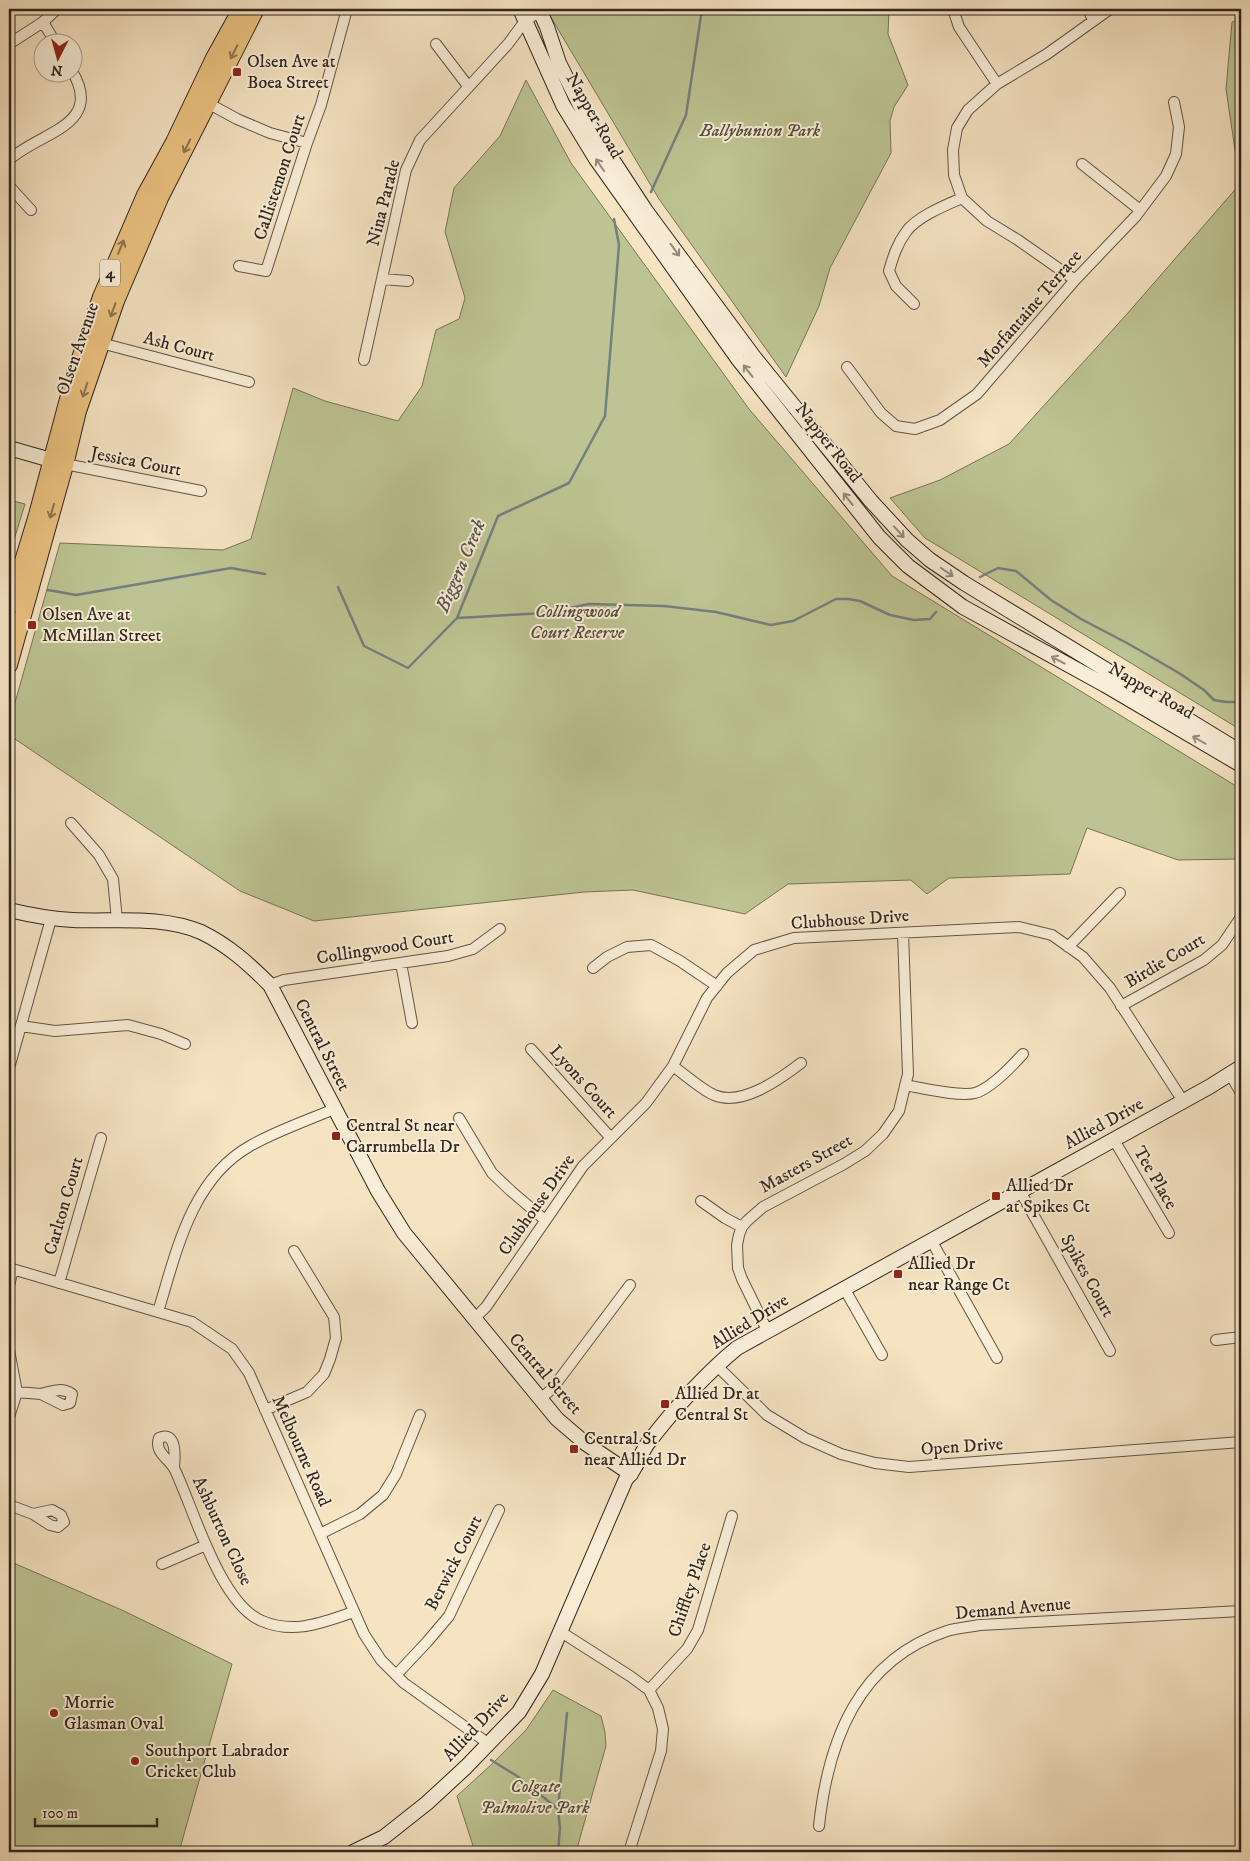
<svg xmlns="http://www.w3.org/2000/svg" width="1250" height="1861" viewBox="0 0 1250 1861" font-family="'IM FELL DW Pica',serif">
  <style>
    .green { fill: #bdc392; stroke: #777458 }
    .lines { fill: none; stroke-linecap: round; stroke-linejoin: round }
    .stream { stroke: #757f7f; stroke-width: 2.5 }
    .street-casing { stroke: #625447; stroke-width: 12 }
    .secondary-casing { stroke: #31251e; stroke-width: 16 }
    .primary-casing { stroke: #31251e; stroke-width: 18 }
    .street { stroke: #f8edd7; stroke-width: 10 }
    .secondary { stroke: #f8edd7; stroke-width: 14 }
    .primary { stroke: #eac281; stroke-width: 16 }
    .oneway { stroke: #8e7450 }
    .oneway2 { stroke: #94897a }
    .poi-dot { fill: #8f2418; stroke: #f8edd7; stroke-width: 2 }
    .labels { text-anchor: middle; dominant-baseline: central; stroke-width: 4; stroke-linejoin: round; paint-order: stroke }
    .shield { fill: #f8edd7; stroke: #6d6156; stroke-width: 1 }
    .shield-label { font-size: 16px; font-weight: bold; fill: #31251e }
    .poi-label { font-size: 18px; fill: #31251e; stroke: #f8edd7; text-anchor: start }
    .street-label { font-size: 18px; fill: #31251e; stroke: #f8edd7 }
    .park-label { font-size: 18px; font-style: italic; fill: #544c3b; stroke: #f8edd7 }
    .water-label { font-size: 19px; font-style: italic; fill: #53524e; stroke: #f8edd7 }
  </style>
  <rect width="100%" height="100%" fill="#f5e3c2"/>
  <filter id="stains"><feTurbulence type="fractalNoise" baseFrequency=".004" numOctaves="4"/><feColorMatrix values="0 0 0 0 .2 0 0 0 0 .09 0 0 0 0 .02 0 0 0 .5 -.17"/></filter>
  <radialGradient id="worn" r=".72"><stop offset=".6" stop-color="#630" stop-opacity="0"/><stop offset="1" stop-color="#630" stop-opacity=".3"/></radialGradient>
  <path class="green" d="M546 9H889L888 34 908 85 894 107 890 121 891 153 830 268 819 306 786 377 659 199Z
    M1241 20V730L925 538 890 498 940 480 1009 444 1127 314 1240 184 1226 89 1232 22Z
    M526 80 571 163 749 409 892 576 1241 789V859L1178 860 1087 828 1070 874 949 878 927 894 911 880 788 884 745 914 633 890 584 892 314 921 240 891 9 735V724L60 543 223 550 251 539 293 388 325 401 398 421 422 386 436 330 459 319 465 298 445 232 454 188 500 136Z
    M9 500 25 504 9 556Z
    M9 1561 124 1611 232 1664 179 1852H9Z
    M553 1690 601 1716 605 1732 606 1746 576 1852H475L457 1796 492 1764 526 1730Z"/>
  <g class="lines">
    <path class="stream" d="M651 192 686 115 702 9
      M980 577 998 568 1016 571 1051 600 1081 619 1127 643 1179 673 1204 690 1214 700 1226 702H1241
      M338 587 364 646 408 668 457 618 498 516 569 483 605 416 619 245 614 219
      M48 590 76 595 231 568 265 574
      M457 618 545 613 589 604 664 606 716 612 771 625 793 621 836 599H848L860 601 890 615 914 620 930 619 936 612
      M491 1760 517 1776 558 1809 560 1828 558 1852
      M558 1809 567 1713"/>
    <defs>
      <path id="street" d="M953 9 959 27 997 84
        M1088 9 1093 20
        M43 22 55 42
        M9 44 43 22 57 9
        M436 44 468 86
        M204 101 237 119 270 133 307 143
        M9 160C39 132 105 126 72 71
        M1082 164 1140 210
        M9 186 31 210
        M239 266 266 271 307 143 321 105 347 9
        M382 279 408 281
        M1075 280 1018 240 987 221 962 198 954 175 953 150 957 128 968 110 997 84 1047 54 1110 9
        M914 304 896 286 889 271C893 257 897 244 906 232 916 217 946 205 962 198
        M101 343 249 382
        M364 360 406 170 420 140 508 44 525 21 540 11
        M847 367 881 413 896 426 915 429 940 420 977 394 1075 280 1136 216 1166 176 1176 154 1179 127 1174 102
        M60 463 201 491
        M71 823 99 855 113 879 117 920
        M1068 947 1120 893
        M401 963 412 1023
        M593 968 607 957 627 947 651 945 680 961 717 986
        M270 985 284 980 448 956 473 949 500 929
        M1121 1006 1204 960 1222 945 1241 917
        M21 1026 55 1031 128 1025 161 1034 185 1044
        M531 1049 610 1137
        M673 1066C684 1074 702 1090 714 1095 742 1107 780 1079 801 1063
        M9 1068 51 919
        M1230 1074 1241 1093
        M905 1085C922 1088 960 1097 975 1093 990 1089 1013 1065 1023 1054
        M459 1118 492 1173 511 1191 545 1220
        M1114 1140 1169 1233
        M1020 1191 1110 1351
        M701 1201 725 1218 742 1227
        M931 1240 997 1358
        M9 1268 192 1322 232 1349 249 1373 364 1634 381 1660 404 1683 489 1744
        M59 1283 101 1138
        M9 1286 13 1269
        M844 1288 882 1355
        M158 1312C176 1253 191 1179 250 1146 276 1131 306 1121 334 1109
        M474 1319 486 1307 583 1166 646 1103 673 1066 707 998 727 973 754 950 794 938 1019 927 1052 935 1083 957 1110 988 1183 1101
        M768 1332 742 1279 738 1268 737 1245 739 1235 742 1227 747 1221 763 1207 844 1164 865 1151 883 1134 899 1111 908 1074 903 933
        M1216 1340 1241 1337
        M9 1350 17 1392 9 1417
        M716 1365 767 1415 805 1438 841 1454 875 1463 909 1467 1241 1442
        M17 1392 41 1394 63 1405 70 1403 72 1394C62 1387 52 1391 41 1394
        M540 1399 552 1389 630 1285
        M265 1410 307 1392 324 1374 330 1359 336 1338 334 1317 294 1251
        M174 1467C175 1457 177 1430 159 1438 154 1453 169 1458 175 1470 194 1510 220 1604 262 1621 295 1635 323 1622 354 1612
        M9 1505 33 1514 50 1525 58 1527 64 1522 61 1515 52 1510 33 1514
        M320 1534 360 1514 383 1495 396 1474 420 1415
        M162 1564 206 1545
        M561 1632 630 1676 649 1690 658 1708 663 1729 661 1751 629 1852
        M396 1675 427 1642 449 1616 499 1510
        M649 1690 687 1649 698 1630 732 1516
        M819 1826C828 1741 858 1660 947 1631 957 1628 969 1627 980 1625L1241 1611"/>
      <path id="secondary" d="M520 9 563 105 596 159 738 359 879 537 908 566 963 607 1105 685 1241 765
        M539 9 547 27 559 63 591 127 646 211 754 357 871 501 907 540 930 560 964 583 1241 752
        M9 448 51 460
        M9 910C30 915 51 919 73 920 115 922 160 915 201 932 228 945 249 964 270 985L378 1191 404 1233 557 1419 585 1443 631 1474
        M353 1852 384 1837 427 1803 466 1767 519 1712 542 1674 626 1479C637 1469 640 1454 648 1443 675 1408 703 1376 737 1348L1209 1087 1241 1067"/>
      <path id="primary" d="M9 607 37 515 75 373 101 297 145 195 174 142 214 58 241 9
        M9 665 65 465 78 411 116 301 160 198 256 9"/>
    </defs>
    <use href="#street" class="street-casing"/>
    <use href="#secondary" class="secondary-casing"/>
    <use href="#primary" class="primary-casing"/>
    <use href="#street" class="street"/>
    <use href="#secondary" class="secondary"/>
    <use href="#primary" class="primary"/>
  </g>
  <defs><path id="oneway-shaft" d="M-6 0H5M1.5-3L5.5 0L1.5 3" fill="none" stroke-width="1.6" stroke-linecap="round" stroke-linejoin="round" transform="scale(1.25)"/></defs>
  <g class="oneway">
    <use href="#oneway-shaft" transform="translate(234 52) rotate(117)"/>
    <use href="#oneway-shaft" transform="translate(187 146) rotate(117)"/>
    <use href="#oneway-shaft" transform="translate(121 247) rotate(-67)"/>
    <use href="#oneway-shaft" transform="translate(113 310) rotate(110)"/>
    <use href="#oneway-shaft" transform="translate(85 390) rotate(108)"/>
    <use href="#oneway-shaft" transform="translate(52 511) rotate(106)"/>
  </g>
  <g class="oneway2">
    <use href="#oneway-shaft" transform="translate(600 165) rotate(-124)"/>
    <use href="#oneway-shaft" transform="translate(675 250) rotate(54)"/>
    <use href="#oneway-shaft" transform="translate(748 371) rotate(-128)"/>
    <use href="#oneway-shaft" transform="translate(848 499) rotate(-128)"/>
    <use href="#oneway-shaft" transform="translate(899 532) rotate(48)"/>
    <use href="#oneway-shaft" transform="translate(947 572) rotate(35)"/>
    <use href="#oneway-shaft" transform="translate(1058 660) rotate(-152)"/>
    <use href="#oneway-shaft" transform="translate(1199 740) rotate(-150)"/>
  </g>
  <g class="poi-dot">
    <rect x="232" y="67" width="10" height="10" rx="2.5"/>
    <rect x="27" y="620" width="10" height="10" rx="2.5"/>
    <rect x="331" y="1131" width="10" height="10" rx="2.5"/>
    <rect x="991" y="1191" width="10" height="10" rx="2.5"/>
    <rect x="893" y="1269" width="10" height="10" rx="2.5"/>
    <rect x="660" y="1399" width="10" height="10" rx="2.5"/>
    <rect x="569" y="1444" width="10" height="10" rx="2.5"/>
    <circle cx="54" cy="1713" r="5"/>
    <circle cx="135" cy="1761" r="5"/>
  </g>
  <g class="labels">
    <rect class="shield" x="100" y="259.5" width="20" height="27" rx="4"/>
    <g class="shield-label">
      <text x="110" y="273">4</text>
    </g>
    <g class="poi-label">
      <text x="247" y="62">Olsen Ave at<tspan x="247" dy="21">Boea Street</tspan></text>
      <text x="42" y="615">Olsen Ave at<tspan x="42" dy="21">McMillan Street</tspan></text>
      <text x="346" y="1126">Central St near<tspan x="346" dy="21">Carrumbella Dr</tspan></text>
      <text x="1006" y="1186">Allied Dr<tspan x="1006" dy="21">at Spikes Ct</tspan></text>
      <text x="908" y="1264">Allied Dr<tspan x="908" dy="21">near Range Ct</tspan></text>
      <text x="675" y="1394">Allied Dr at<tspan x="675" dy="21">Central St</tspan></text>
      <text x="584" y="1439">Central St<tspan x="584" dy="21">near Allied Dr</tspan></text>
      <text x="64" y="1703">Morrie<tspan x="64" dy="21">Glasman Oval</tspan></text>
      <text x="145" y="1751">Southport Labrador<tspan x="145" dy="21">Cricket Club</tspan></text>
    </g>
    <g class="street-label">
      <text transform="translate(594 116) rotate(60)">Napper Road</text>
      <text transform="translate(280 177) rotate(-72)">Callistemon Court</text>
      <text transform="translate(384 203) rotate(-76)">Nina Parade</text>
      <text transform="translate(1030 309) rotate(-49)">Morfantaine Terrace</text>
      <text transform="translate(179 347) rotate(15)">Ash Court</text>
      <text transform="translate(78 349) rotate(-71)">Olsen Avenue</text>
      <text transform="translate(828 443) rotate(52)">Napper Road</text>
      <text transform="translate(136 462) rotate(11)">Jessica Court</text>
      <text transform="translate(1151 691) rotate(30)">Napper Road</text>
      <text transform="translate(850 920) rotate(-4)">Clubhouse Drive</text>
      <text transform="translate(385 948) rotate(-9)">Collingwood Court</text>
      <text transform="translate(1165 961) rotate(-31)">Birdie Court</text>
      <text transform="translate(322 1045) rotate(63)">Central Street</text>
      <text transform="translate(583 1082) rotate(48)">Lyons Court</text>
      <text transform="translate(1104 1124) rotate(-29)">Allied Drive</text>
      <text transform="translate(806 1164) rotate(-29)">Masters Street</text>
      <text transform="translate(1155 1178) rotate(60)">Tee Place</text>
      <text transform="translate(537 1205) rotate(-55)">Clubhouse Drive</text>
      <text transform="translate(64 1206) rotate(-74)">Carlton Court</text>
      <text transform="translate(1087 1276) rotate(61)">Spikes Court</text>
      <text transform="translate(750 1322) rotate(-32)">Allied Drive</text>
      <text transform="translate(545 1374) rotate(49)">Central Street</text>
      <text transform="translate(962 1447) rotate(-4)">Open Drive</text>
      <text transform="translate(301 1451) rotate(66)">Melbourne Road</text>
      <text transform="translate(222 1531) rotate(65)">Ashburton Close</text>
      <text transform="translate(454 1563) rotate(-63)">Berwick Court</text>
      <text transform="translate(690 1590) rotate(-71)">Chiffley Place</text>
      <text transform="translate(1013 1609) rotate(-5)">Demand Avenue</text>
      <text transform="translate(476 1727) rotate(-47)">Allied Drive</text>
    </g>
    <g class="park-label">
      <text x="760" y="131">Ballybunion Park</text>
      <text x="577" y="612">Collingwood<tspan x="577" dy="21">Court Reserve</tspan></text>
      <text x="535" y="1787">Colgate<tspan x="535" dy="21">Palmolive Park</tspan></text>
    </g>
    <g class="water-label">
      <text transform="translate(461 566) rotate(-67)">Biggera Creek</text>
    </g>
  </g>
  <rect width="1250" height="1861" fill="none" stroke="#f5e3c2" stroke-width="30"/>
  <rect x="10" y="10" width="1230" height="1841" fill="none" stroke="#31251e" stroke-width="2.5"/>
  <rect x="15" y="15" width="1220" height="1831" fill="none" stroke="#31251e"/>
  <g transform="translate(58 58) rotate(186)"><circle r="24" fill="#f8edd7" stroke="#a89d8d"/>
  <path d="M0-4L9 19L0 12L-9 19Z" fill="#8f2418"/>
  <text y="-8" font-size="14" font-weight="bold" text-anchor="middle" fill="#31251e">N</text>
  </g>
  <path d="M35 1818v8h122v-8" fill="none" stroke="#31251e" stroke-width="2.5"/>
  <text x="42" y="1818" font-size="15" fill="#31251e" stroke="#f8edd7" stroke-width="4" paint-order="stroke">100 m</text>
  <rect width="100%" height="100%" filter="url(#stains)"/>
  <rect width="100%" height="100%" fill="url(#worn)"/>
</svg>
